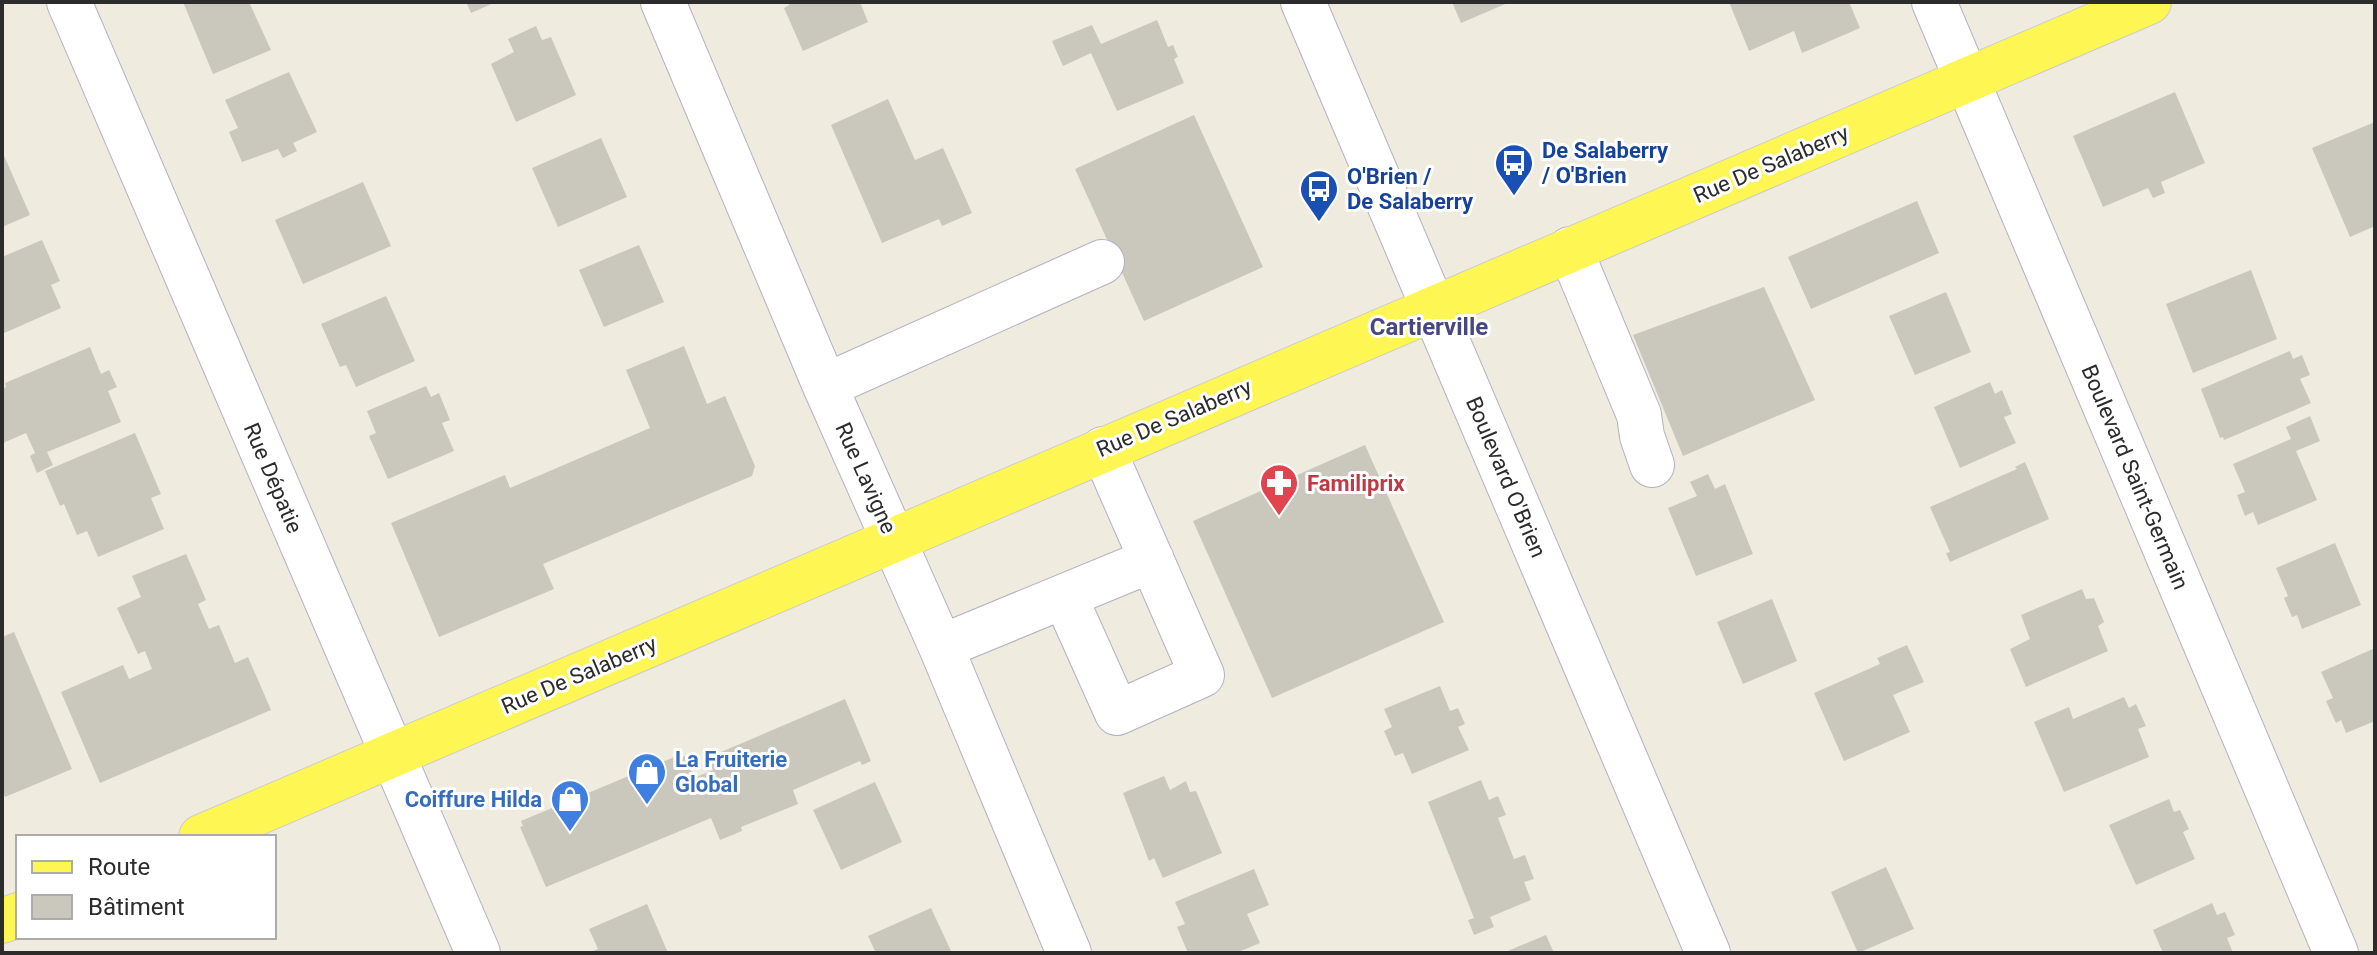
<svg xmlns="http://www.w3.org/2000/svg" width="2377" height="955" viewBox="0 0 2377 955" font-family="Roboto,sans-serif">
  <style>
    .building { fill: #cac8bc }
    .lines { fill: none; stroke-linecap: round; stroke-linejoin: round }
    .minor-casing { stroke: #b1b2c1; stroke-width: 46 }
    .major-casing { stroke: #ccc; stroke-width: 46 }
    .minor { stroke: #fff; stroke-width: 44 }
    .major { stroke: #fef653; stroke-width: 44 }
    .labels { text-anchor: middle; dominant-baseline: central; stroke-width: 6; stroke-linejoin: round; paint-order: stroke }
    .transit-label { font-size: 22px; font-weight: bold; fill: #164399; stroke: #fff; text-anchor: start }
    .street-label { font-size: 22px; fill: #2c2c2c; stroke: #fff }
    .health-label { font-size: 22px; font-weight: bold; fill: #be3a42; stroke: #fff; text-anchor: start }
    .shop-label { font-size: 22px; font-weight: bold; fill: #366cbe; stroke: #fff; text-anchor: start }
    .neighbourhood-label { font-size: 24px; font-weight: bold; fill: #484782; stroke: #fff }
  </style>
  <rect width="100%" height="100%" fill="#efebde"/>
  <path class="building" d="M183 2H249L271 50 213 74Z
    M466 2H496L471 13Z
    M788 2H860L868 22 803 51 784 8 789 5Z
    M1452 2H1510L1461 23Z
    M1729 2H1849L1860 28 1802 53 1794 31 1749 51Z
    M1157 20 1168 47 1173 45 1178 57 1174 59 1184 83 1117 111 1091 53 1063 66 1052 41 1092 25 1101 44Z
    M536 26 542 40 551 37 576 95 516 122 491 64 514 52 508 39Z
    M289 72 317 132 293 143 297 151 283 158 278 149 242 162 229 132 238 128 225 100Z
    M2175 92 2205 163 2161 182 2165 193 2153 198 2148 188 2103 207 2073 136Z
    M888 99 915 160 943 148 972 213 942 226 939 219 882 243 831 125Z
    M1194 115 1263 267 1144 321 1075 169Z
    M2375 122V226L2350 237 2312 148Z
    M601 138 627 197 558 227 532 168Z
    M2 151 30 215 2 227Z
    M363 182 391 246 303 284 275 220Z
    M1917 201 1939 253 1811 309 1788 257Z
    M42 240 60 281 51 285 61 308 2 334V257Z
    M639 245 664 302 604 327 579 270Z
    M2251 270 2277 339 2193 373 2166 304Z
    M1764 287 1815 400 1683 456 1633 335Z
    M1946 292 1971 352 1915 375 1889 316Z
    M386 296 415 361 356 387 346 365 340 367 321 324Z
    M684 346 707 404 725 396 755 466 752 476 543 564 554 589 439 637 391 523 505 475 510 488 650 428 626 370Z
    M90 347 101 374 109 370 117 387 108 391 121 422 47 452 53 465 37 473 30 456 35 453 26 433 3 443 2 389 6 387 5 383Z
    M2290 351 2293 359 2302 355 2310 375 2300 379 2311 403 2224 440 2223 437 2220 438 2201 389Z
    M1990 382 1995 394 2002 390 2012 414 2004 417 2016 443 1960 468 1934 407Z
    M426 386 431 397 439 393 450 420 442 423 454 451 388 479 369 436 376 433 367 411Z
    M2310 416 2320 441 2296 451 2317 500 2258 525 2253 512 2245 516 2237 495 2245 492 2233 464 2291 439 2286 427Z
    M135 433 161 494 151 498 164 529 98 557 87 531 77 535 64 504 60 506 45 471Z
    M1365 445 1444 622 1272 698 1193 521Z
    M2025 462 2049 519 1950 562 1946 553 1950 552 1930 507 2017 469 2015 467Z
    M1708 474 1715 489 1725 484 1753 554 1696 576 1668 508 1697 496 1690 482Z
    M2335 543 2361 605 2302 629 2297 615 2292 617 2284 598 2288 596 2276 568Z
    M186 554 206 600 198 604 209 629 219 625 235 663 248 657 271 710 100 783 61 692 123 665 129 679 152 669 145 651 138 654 117 608 141 597 132 576Z
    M2082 589 2086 599 2094 598 2104 622 2098 626 2108 651 2026 687 2010 649 2030 639 2021 615Z
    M1772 599 1797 661 1743 684 1717 622Z
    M14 632 72 769 5 797 2 790V637Z
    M1907 645 1924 682 1893 695 1910 732 1844 761 1814 693 1880 664 1877 658Z
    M2375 648V721L2346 733 2341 720 2336 723 2326 701 2333 698 2321 672Z
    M1440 686 1450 711 1458 708 1465 724 1458 727 1469 750 1412 774 1403 753 1395 756 1384 731 1392 727 1384 709Z
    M2124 697 2129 708 2136 704 2146 726 2138 729 2149 757 2064 792 2034 722 2069 707 2073 719Z
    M845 699 871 761 862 765 860 761 793 790 798 804 741 827 742 831 720 840 711 818 546 887 520 827 523 826 521 821 679 755 680 758 685 756 694 778 713 770 707 758Z
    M1164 776 1170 790 1186 781 1190 792 1196 791 1222 853 1163 878 1154 858 1149 861 1123 793Z
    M1481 780 1489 800 1498 796 1506 815 1498 818 1514 859 1525 855 1534 879 1524 882 1531 900 1490 917 1494 927 1474 935 1468 920 1474 918 1428 802Z
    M875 782 902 842 841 870 813 810Z
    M2169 799 2174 812 2180 810 2189 829 2183 832 2195 859 2136 885 2109 825Z
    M1886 867 1914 929 1858 953 1831 892Z
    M1254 869 1269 905 1247 914 1260 943 1236 953H1188L1177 927 1185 924 1175 902Z
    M2212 903 2217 915 2225 912 2235 935 2227 938 2233 953H2163L2153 930Z
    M647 904 668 953H588L598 949 589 929Z
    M931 908 952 953H876L868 936Z
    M1546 935 1554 953H1503Z"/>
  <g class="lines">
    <defs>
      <path id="minor" d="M69 2 478 953
        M663 2 825 386 941 647 1069 953
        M1303 2 1708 953
        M1934 2 2336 953
        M1570 249 1639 415 1642 436 1652 465
        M825 386 1102 262
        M1065 597 1117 713 1202 675 1103 449
        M941 647 1152 560"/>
      <path id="major" d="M201 837 2149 2
        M2 921 18 915"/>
    </defs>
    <use href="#minor" class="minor-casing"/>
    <use href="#major" class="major-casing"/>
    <use href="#minor" class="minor"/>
    <use href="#major" class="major"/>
  </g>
  <defs>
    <symbol id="bus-pin" viewBox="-11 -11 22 30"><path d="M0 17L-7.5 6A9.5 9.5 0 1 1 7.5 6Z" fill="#1a4fb4" stroke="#fff"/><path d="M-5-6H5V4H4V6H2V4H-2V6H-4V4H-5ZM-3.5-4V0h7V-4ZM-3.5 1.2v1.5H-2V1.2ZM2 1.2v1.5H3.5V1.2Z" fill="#fff"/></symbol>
    <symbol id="pharmacy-pin" viewBox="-11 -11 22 30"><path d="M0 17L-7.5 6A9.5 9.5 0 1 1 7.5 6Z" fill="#e0444e" stroke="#fff"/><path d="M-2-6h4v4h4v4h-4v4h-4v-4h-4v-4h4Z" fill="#fff"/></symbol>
    <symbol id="shop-pin" viewBox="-11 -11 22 30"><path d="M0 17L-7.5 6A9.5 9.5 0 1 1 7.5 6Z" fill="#3f7fe0" stroke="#fff"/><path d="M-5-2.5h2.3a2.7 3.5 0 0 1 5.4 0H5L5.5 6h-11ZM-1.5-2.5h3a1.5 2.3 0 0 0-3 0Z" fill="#fff"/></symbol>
  </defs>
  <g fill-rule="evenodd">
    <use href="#bus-pin" x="1492" y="141" width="44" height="60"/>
    <use href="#bus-pin" x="1297" y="167" width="44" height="60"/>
    <use href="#pharmacy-pin" x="1257" y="461" width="44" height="60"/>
    <use href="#shop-pin" x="625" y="750" width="44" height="60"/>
    <use href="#shop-pin" x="548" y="777" width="44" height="60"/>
  </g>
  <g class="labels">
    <g class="transit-label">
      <text x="1542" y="150">De Salaberry<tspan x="1542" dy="25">/ O'Brien</tspan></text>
      <text x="1347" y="176">O'Brien /<tspan x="1347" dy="25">De Salaberry</tspan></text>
    </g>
    <g class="street-label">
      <text transform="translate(1771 164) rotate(-23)">Rue De Salaberry</text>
      <text transform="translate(1174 418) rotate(-23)">Rue De Salaberry</text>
      <text transform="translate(1506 477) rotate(67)">Boulevard O'Brien</text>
      <text transform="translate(2135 477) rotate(67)">Boulevard Saint-Germain</text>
      <text transform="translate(273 478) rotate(67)">Rue Dépatie</text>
      <text transform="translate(866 478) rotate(66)">Rue Lavigne</text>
      <text transform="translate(579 675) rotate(-23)">Rue De Salaberry</text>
    </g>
    <g class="health-label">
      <text x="1307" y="483">Familiprix</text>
    </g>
    <g class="shop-label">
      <text x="675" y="759">La Fruiterie<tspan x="675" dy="25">Global</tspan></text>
      <text x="542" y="799" text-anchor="end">Coiffure Hilda</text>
    </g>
    <g class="neighbourhood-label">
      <text x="1429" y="327">Cartierville</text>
    </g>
  </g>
  <rect width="2377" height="955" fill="none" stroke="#2c2c2c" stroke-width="8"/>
  <rect x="16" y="835" width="260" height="104" fill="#ffffff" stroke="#ababab" stroke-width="2"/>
  <rect x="32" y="861" width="40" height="12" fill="#fef653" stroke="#ababab" stroke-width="2"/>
  <text x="88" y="875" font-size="24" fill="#2c2c2c">Route</text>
  <rect x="32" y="895" width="40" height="24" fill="#cac8bc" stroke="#ababab" stroke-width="2"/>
  <text x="88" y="915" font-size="24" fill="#2c2c2c">Bâtiment</text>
</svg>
